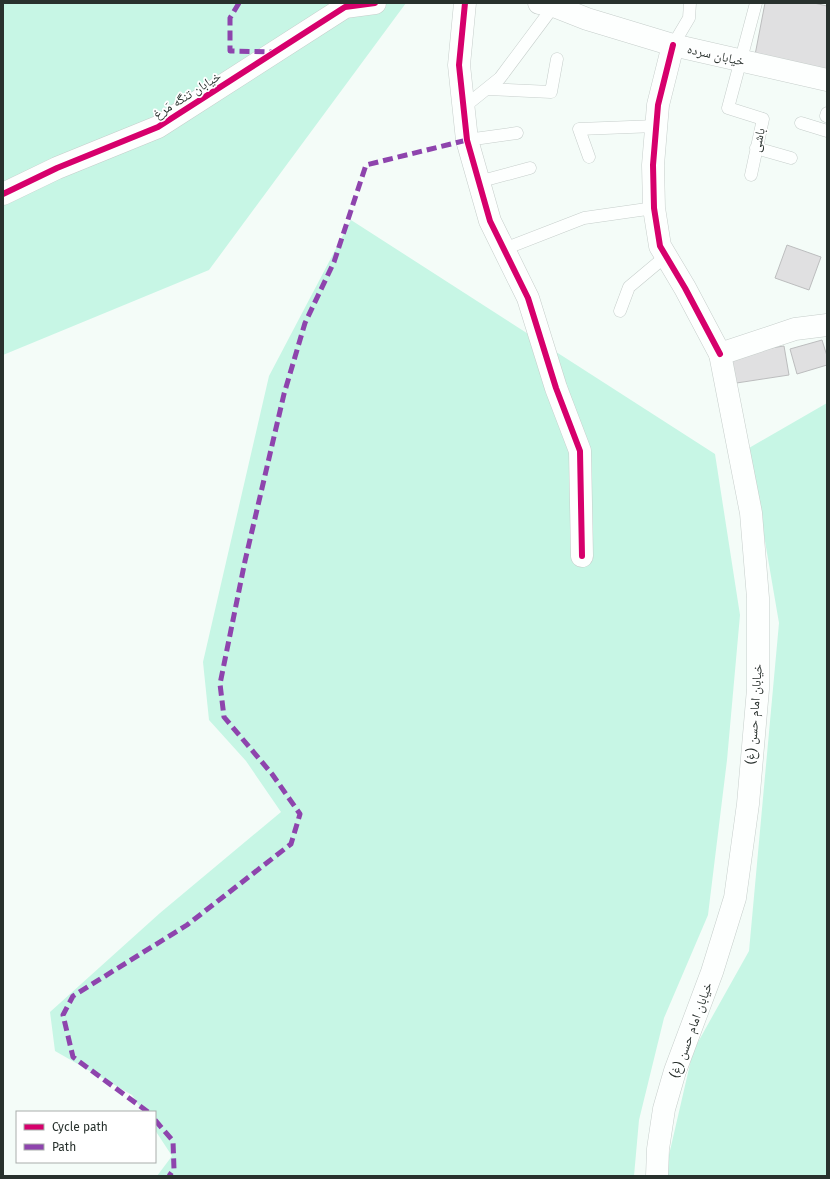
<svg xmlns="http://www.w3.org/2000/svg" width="830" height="1179" viewBox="0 0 830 1179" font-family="'Fira Sans','Noto Naskh Arabic',sans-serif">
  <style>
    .green { fill: #c7f6e5 }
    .building { fill: #e0e0e1; stroke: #bcbdbe }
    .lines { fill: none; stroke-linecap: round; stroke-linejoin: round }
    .service-casing { stroke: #c6cecb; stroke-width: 13 }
    .minor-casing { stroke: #c6cecb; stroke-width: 23 }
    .secondary-casing { stroke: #c6cecb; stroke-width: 23 }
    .service { stroke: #fdfffe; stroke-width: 12 }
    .minor { stroke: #fdfffe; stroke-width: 22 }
    .secondary { stroke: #fdfffe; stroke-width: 22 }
    .quiet { stroke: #8e44ad; stroke-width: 5; stroke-dasharray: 10 5; stroke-linecap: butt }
    .cycleway-casing { stroke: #fff; stroke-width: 8 }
    .cycleway { stroke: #d6006c; stroke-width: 6 }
    .labels { text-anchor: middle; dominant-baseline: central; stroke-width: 3.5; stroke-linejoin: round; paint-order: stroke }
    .street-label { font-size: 13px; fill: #28312d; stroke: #fff }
  </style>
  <rect width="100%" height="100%" fill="#f4fcf8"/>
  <path class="green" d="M3 3H406L209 270 3 355Z
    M351 220 715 454 740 615 727 760 708 915 664 1018 639 1120 634 1176H157L172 1156 155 1130V1112H143L132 1095 55 1051 50 1012 160 913 281 812 246 761 209 720 203 662 269 376Z
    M827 403V1176H667L666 1168 693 1051 749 951 779 623 749 448Z"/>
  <path class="building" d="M765 3H814L827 6V70L755 55Z
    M787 245 821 257 809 290 775 278Z
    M822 340 827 356V365L797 374 790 349Z
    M784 346 789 375 730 384 726 355Z"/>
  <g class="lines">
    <defs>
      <path id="service" d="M673 45 689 18 690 3
        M487 89 551 92 557 59
        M464 107 500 78 556 3
        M826 116 827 113
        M801 123 827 131
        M467 140 517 133
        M756 148 791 158
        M589 157 579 129 656 126
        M751 175 763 119 728 108 756 3
        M478 182 530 168
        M504 249 584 218 654 208
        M620 311 629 287 666 256"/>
      <path id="minor" d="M465 3 459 65 467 140 490 221 528 298 556 388 580 451 582 556
        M539 3 554 6 587 19 673 45 827 80
        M673 45 658 105 653 165 654 208 660 246 685 288 720 354
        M3 194 57 168 158 127 345 7 375 3"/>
      <path id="secondary" d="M657 1176 658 1149 664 1109 675 1071 712 972 735 898 748 804 758 689V598L751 513 720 354 795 329 827 325"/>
    </defs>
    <use href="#service" class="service-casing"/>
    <use href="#minor" class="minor-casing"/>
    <use href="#secondary" class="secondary-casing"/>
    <use href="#service" class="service"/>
    <use href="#minor" class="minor"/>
    <use href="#secondary" class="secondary"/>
    <path class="quiet" d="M239 3 230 18V51L274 52
      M148 1112 73 1057 63 1015 73 996 187 925 291 844 300 814 272 774 224 717 220 684 245 561 284 394 305 323 334 262 366 165 467 140
      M155 1120 173 1141 174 1169 169 1176"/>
    <defs>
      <path id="cycleway" d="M465 3 459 65 467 140 490 221 528 298 556 388 580 451 582 556
        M673 45 658 105 653 165 654 208 660 246 685 288 720 354
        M3 194 57 168 158 127 345 7 375 3"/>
    </defs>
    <use href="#cycleway" class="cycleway-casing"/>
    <use href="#cycleway" class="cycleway"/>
  </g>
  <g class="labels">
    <g class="street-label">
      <text transform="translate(716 55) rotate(13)">خیابان سرده</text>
      <text transform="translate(187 95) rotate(-32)">خیابان تنگه مَرغ</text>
      <text transform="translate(758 140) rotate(-78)">باشی</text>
      <text transform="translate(754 714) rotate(-86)">خیابان امام حسن (غ)</text>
      <text transform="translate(691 1030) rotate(-70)">خیابان امام حسن (غ)</text>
    </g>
  </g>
  <rect width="830" height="1179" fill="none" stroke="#28312d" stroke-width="8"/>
  <rect x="16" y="1111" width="140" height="52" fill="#ffffff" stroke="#a9adab"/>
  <rect x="24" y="1124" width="20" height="6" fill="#d6006c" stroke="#a9adab"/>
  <text x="52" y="1131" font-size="12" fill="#28312d">Cycle path</text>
  <rect x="24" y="1144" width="20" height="6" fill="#8e44ad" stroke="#a9adab"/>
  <text x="52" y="1151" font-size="12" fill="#28312d">Path</text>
</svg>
